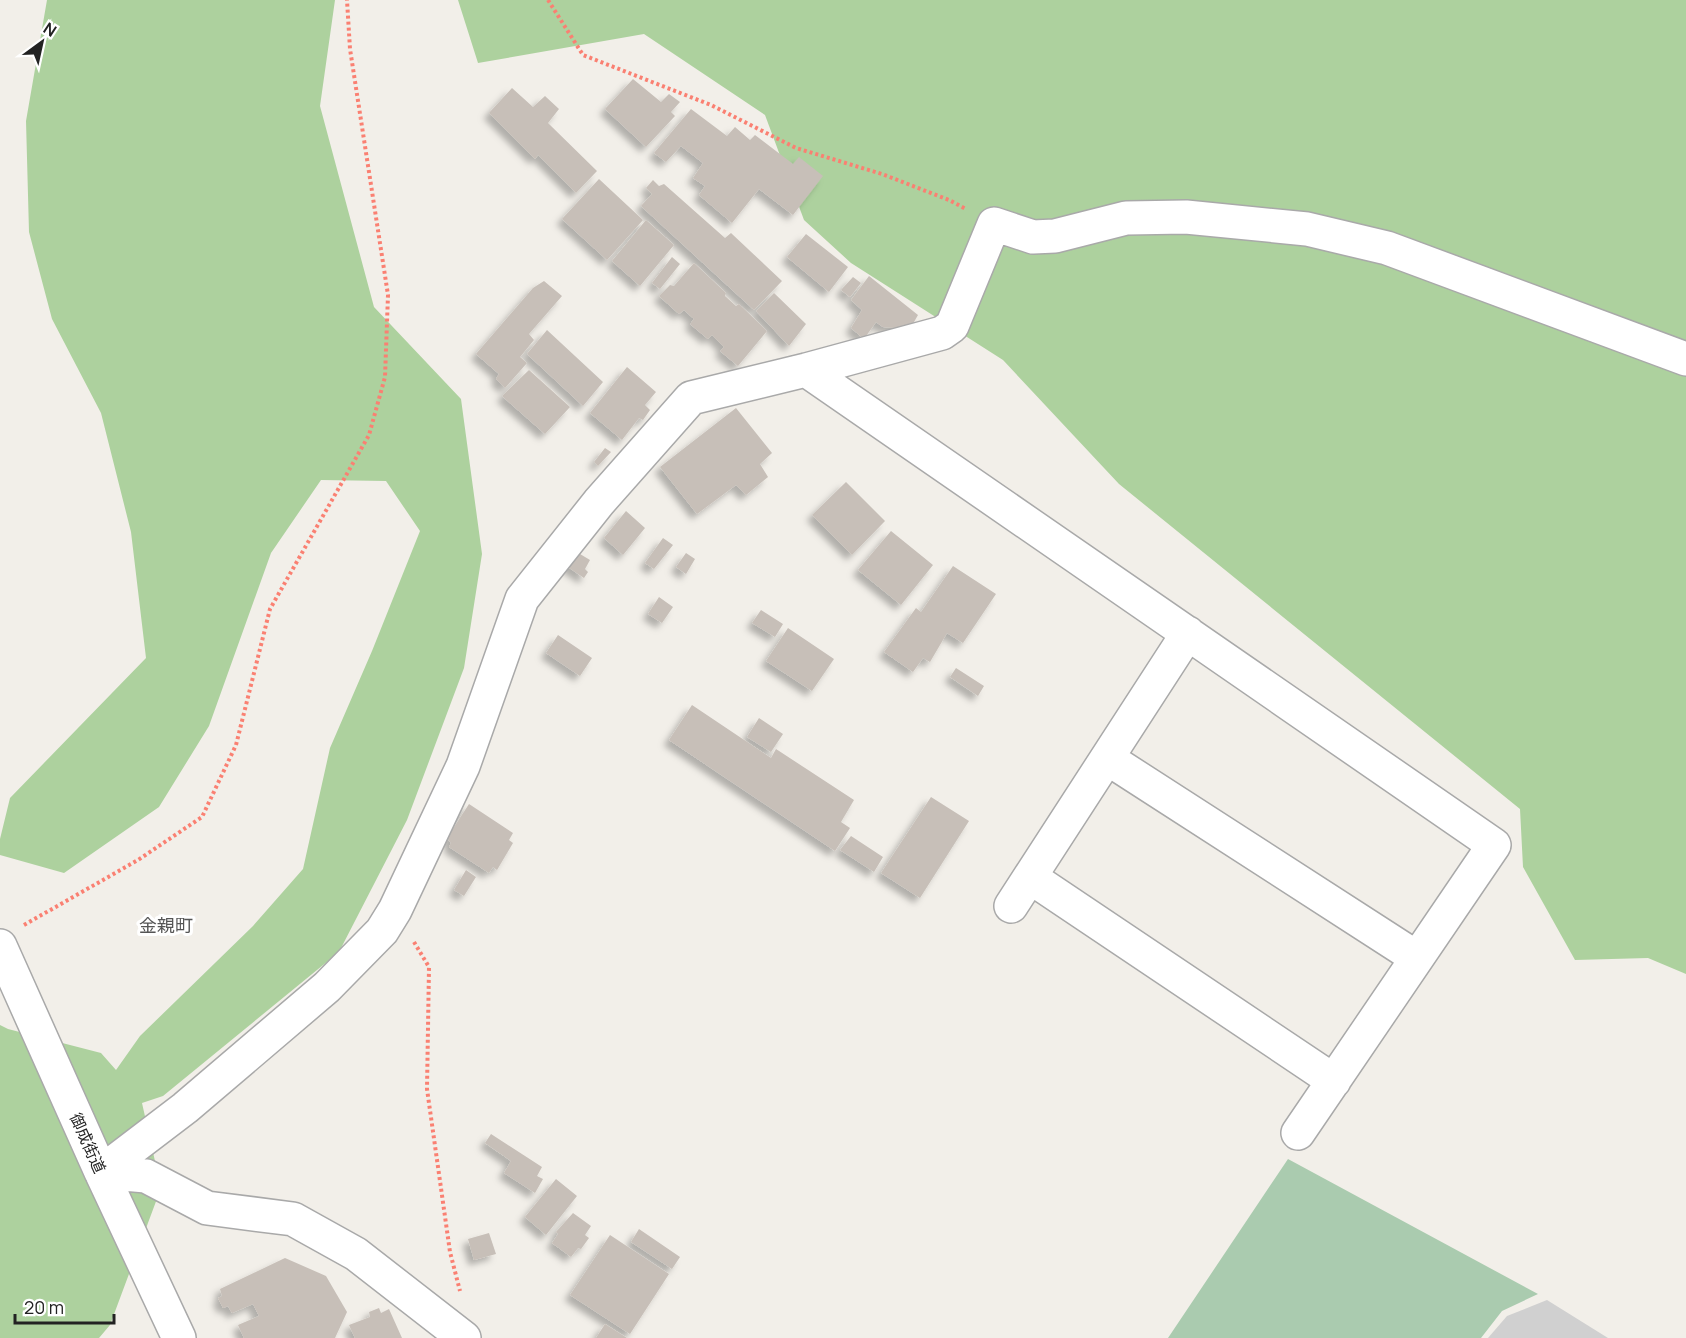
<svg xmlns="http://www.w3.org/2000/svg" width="1686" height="1338" viewBox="0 0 1686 1338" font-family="Manrope,'Noto Sans JP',sans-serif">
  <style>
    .religious { fill: #d0d0d0 }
    .forest { fill: #add19e }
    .cemetery { fill: #aacbaf }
    .building { fill: #c7bfb8; filter: url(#shadow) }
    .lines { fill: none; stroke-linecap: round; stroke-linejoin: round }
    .minor-casing { stroke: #a9a9a9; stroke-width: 36 }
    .path { stroke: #fa8072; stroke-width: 4; stroke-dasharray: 3 3; stroke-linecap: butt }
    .minor { stroke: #fff; stroke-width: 33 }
    .labels { text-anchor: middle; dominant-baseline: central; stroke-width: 6; stroke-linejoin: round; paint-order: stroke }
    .street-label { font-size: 16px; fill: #222; stroke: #fff }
    .neighbourhood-label { font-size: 18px; fill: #555; stroke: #fff }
  </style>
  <defs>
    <filter id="shadow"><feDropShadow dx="-5.5" dy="5.5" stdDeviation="3" flood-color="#0004"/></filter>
  </defs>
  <rect width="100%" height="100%" fill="#f2efe9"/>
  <path class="religious" d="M1547 1300 1608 1338H1488L1507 1316Z"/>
  <path class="forest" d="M47 0H335L320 106 374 307 461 399 482 554 464 668 407 820 339 952 163 1096 142 1103 161 1188 110 1325 99 1338H0V1025L8 1029 101 1053 116 1070 140 1036 253 926 303 869 330 748 372 651 420 531 386 481 321 480 271 553 209 726 159 807 64 873 0 855V839L10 798 146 658 131 532 101 413 52 319 29 232 26 121Z
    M458 0H1686V974L1648 958 1575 960 1523 867 1520 809 1119 484 1003 360 851 263 804 220 765 115 644 34 478 63Z"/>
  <path class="cemetery" d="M1288 1159 1538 1294 1502 1311 1481 1338H1168Z"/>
  <path class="building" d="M633 79 661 102 669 94 680 102 671 112 675 116 646 147 605 109Z
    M512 88 533 107 545 96 559 109 548 123 597 171 576 193 538 155 535 159 489 113Z
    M691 109 727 136 735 127 750 140 755 135 793 164 799 157 823 176 793 215 759 189 732 223 699 195 705 186 693 178 703 163 681 146 666 162 654 153Z
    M599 179 643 220 607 260 562 219Z
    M653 180 659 186 664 184 725 238 731 233 782 281 754 310 641 206 652 194 646 188Z
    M646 220 674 245 640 286 612 261Z
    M806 234 848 267 829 292 787 257Z
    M672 257 680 264 660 289 652 283Z
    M694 263 726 293 725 296 736 306 739 304 767 331 738 366 720 351 724 347 712 335 708 339 690 324 694 319 684 310 679 314 659 296 670 285 674 286Z
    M869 276 918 315 910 329 883 327 876 322 864 339 851 328 862 310 851 300Z
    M853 277 861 283 850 297 841 290Z
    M544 281 562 296 529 334 534 340 520 357 527 363 505 388 496 379 499 374 476 354 533 288Z
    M774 293 806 324 789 346 756 311Z
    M547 330 603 382 583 406 527 354Z
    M627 367 656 392 645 405 650 410 643 420 639 418 622 440 590 413Z
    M529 370 570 407 545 434 502 396Z
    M736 408 772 453 760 464 768 477 746 495 736 485 697 514 660 467Z
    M605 448 611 452 598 466 594 462Z
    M846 482 885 521 852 555 812 515Z
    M626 511 645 528 623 555 604 538Z
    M891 531 933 565 901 605 858 570Z
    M663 538 673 545 654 569 645 563Z
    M575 551 590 560 585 569 588 572 584 578 565 565Z
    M686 553 695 559 686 574 676 567Z
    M953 566 996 594 963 643 947 633 930 662 923 658 913 672 884 652 916 608 921 612Z
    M659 597 673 607 662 623 648 614Z
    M761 610 783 624 775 637 752 623Z
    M788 628 834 659 812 691 766 661Z
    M558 635 592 658 580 676 546 653Z
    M956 668 984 686 978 696 950 677Z
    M692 705 771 758 776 749 854 800 841 822 850 828 835 851 669 740Z
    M759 718 783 734 771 752 747 737Z
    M931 797 969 821 920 898 881 873Z
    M469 804 513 833 509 840 513 843 497 870 493 867 489 873 449 847 451 843 447 838Z
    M851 836 883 857 874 872 840 850Z
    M466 870 476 877 464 896 454 890Z
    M491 1134 542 1167 537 1176 543 1179 535 1193 504 1173 511 1161 485 1143Z
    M556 1179 577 1196 546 1235 525 1217Z
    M573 1213 591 1226 585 1235 589 1238 581 1249 578 1248 571 1257 552 1243 558 1234 556 1232Z
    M639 1229 680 1257 672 1269 631 1242Z
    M489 1233 496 1254 474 1260 468 1239Z
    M610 1235 669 1274 630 1334 570 1295Z
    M285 1258 326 1276 347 1312 335 1338H244L238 1325 259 1316 253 1304 232 1313 228 1306 223 1308 218 1298 222 1296 220 1289Z
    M379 1308 381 1313 389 1309 402 1338H355L349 1325 370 1317 369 1312Z
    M605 1324 627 1338H596Z"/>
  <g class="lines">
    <defs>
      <path id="minor" d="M806 370 1494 845 1298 1133
        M1107 758 1417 958
        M1030 877 1334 1081
        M1011 906 1188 633
        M0 946 101 1172 179 1338
        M101 1172 185 1108 327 987 382 931 395 910 463 766 522 599 599 502 691 398 806 370 942 333 952 326 994 224 1033 237 1055 236 1126 218 1186 217 1307 229 1387 248 1686 359
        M101 1172 146 1176 207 1208 293 1219 356 1254 464 1338"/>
    </defs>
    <use href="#minor" class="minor-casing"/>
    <path class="path" d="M548 0 583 55 711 105 796 148 882 174 949 200 966 209
      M24 925 138 860 202 817 236 745 270 609 369 435 385 377 388 295 350 49 347 0
      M414 942 429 967 427 1089 450 1252 460 1291"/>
    <use href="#minor" class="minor"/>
  </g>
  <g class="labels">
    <g class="street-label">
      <text transform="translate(88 1143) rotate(66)">御成街道</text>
    </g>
    <g class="neighbourhood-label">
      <text x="166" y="925">金親町</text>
    </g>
  </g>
  <g transform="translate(42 42) rotate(33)" stroke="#ffffff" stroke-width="4.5" paint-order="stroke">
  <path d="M0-4.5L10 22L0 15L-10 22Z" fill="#222222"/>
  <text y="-9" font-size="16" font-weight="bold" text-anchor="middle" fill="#222222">N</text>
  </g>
  <path d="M15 1314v9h99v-9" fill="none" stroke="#222222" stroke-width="3"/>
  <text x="24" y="1314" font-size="18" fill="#222222" stroke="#ffffff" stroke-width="4.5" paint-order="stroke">20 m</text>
</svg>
